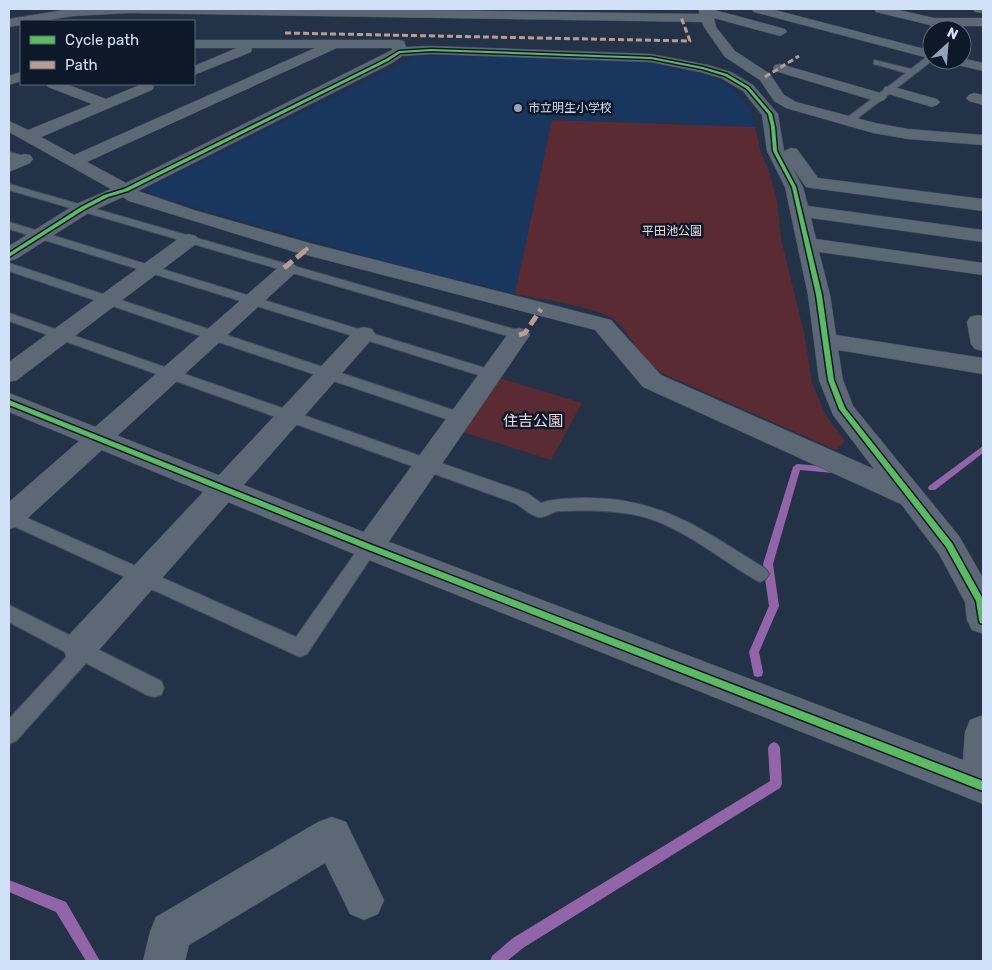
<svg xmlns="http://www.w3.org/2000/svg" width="992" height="970" viewBox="0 0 992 970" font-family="Rubik,'Noto Sans JP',sans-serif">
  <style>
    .built { fill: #19375e }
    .green { fill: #5a2b33 }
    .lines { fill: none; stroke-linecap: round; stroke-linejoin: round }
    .stream { fill: #9265a8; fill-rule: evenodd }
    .service-casing { stroke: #424e5f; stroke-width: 2 }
    .minor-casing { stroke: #424e5f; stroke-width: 1 }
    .tertiary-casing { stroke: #424e5f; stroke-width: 1 }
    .service { fill: #5c6876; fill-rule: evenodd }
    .minor { fill: #5c6876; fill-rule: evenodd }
    .tertiary { fill: #5c6876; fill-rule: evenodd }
    .quiet-far2 { stroke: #b99d93; stroke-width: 3; stroke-dasharray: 6 3; stroke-linecap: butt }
    .quiet-far1 { stroke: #b99d93; stroke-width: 4; stroke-dasharray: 8 4; stroke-linecap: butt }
    .quiet { stroke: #b99d93; stroke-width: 5; stroke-dasharray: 11 5; stroke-linecap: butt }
    .cycleway-casing { stroke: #0d1929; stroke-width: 3 }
    .cycleway { fill: #5cba63; fill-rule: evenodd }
    .poi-dot { fill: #93a3b9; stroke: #0d1929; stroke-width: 2 }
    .labels { text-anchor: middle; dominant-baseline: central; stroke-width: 5; stroke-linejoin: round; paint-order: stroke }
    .far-poi-label { font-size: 12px; fill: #cfe0f7; stroke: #0d1929; text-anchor: start }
    .far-park-label { font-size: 12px; fill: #f7dcdd; stroke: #0d1929 }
    .park-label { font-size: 15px; fill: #f7dcdd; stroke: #0d1929 }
  </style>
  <rect width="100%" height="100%" fill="#233246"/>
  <path class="built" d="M419 55 638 62 685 69 712 77 734 90 751 110 755 127 552 120 515 294 407 268 148 194 149 187Z"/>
  <path class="green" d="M552 120 755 127 761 153 769 171 777 201 781 239 804 333 812 383 825 414 845 441 836 450 666 375C656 369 647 362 640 352 631 341 625 327 613 319 596 307 538 298 515 294Z
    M496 377 582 403 551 460 460 431Z"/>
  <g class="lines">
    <path class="stream" d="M983 446V453L935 490H929L928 488 929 486Z
      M797 464 833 467 837 470 833 473 800 470 773 564 779 606 759 652 763 672 762 676 758 677 754 676 749 652 769 606 763 564 793 467Z
      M774 742 778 744 780 748 782 784 780 788 523 948 507 961H490L492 956 513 938 770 781 768 748 770 744Z
      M9 880 66 902 100 961H86L56 912 9 892Z"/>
    <defs>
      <path id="service" d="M929 55H932L933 60 850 124H844V120L906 73 874 64V60L911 69Z
        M9 152 28 157 29 159 24 162 9 158Z
        M9 184 524 332 526 335 524 338H514L9 190Z
        M9 222 495 371 497 374 495 377H485L9 229Z
        M9 263 465 414 467 418 465 422 460 423 455 422 9 271Z
        M9 313 527 493 541 503C555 498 568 499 582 498 660 496 704 531 766 569L769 574 766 579 760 582 754 579C719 558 679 525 640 516 614 510 586 510 559 511 552 512 545 518 538 517 530 515 522 507 515 503L9 321Z
        M9 510 296 637 363 542 369 540 375 542 378 547 307 654 300 657 9 524Z
        M9 605 161 681 164 688 161 695 154 697 147 695 86 663 16 741 9 744V719L69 654 9 622Z"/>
      <path id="minor" d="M70 9H353L699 14V9H711L785 29 787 32 780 36 714 18 716 27 735 51 770 74 784 95 796 102 875 123 908 129 983 135V145L908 139 873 133 786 108 774 101 760 80 725 57 704 27 702 22 130 13 73 16 41 21H21V25L9 27V19Z
        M752 9H771L932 51V59L754 12Z
        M874 9H894L934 18H983V26H944L947 30H934L930 25 876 12Z
        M194 40H399L404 41 406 47 431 46 651 54 708 65 731 72 753 85 778 114 784 151 791 148 797 149 818 178 983 199V211L812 188 806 187 792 167 803 187 808 206 983 230V242L811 218 816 239 983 263V275L819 252 830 295 836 335 983 358V374L838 350 843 380 853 406 959 536 983 578V634L972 630 967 620 965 602 939 554 901 504 643 387 595 330 295 252 129 201 123 197 90 212 16 259 9 261V246L76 204 111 189 9 132V121L28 130 92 104 48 87 46 84H66L106 99 142 84H152L154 87 152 90 41 137 74 155 315 48H252L251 52 194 75V66L237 48H194ZM337 48H392V50L126 183 87 162ZM431 54 651 62 700 72 721 78 743 91 762 115 767 151 785 187 808 295 819 380 833 415 874 469 661 375 611 320 309 243 197 211 138 191 392 63 402 56Z
        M962 58 983 63V71L949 63 947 60H962Z
        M780 64 884 94 887 97 884 100 879 102 775 71 773 68 775 65Z
        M21 72V81L9 85V76Z
        M890 86 937 99 940 102 937 105 932 107 885 93 883 90 885 87Z
        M974 93 983 95V105L969 101 966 98 969 95Z
        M24 154 30 155 33 159 30 163 9 172V160Z
        M189 234 196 236 199 240 196 244 17 380 9 382V362L182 236Z
        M288 263 295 265 298 269 295 273 19 526 9 529V502L281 265Z
        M978 315 983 316V351L975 349 971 344 967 322 970 317Z
        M364 327 372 329 375 334 372 339 91 659 79 663 67 659 63 648 67 637 356 329Z
        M519 328 527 330 530 335 379 556 369 559 359 556 354 547 359 538 511 330Z
        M332 817 346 822 384 900 378 914 364 920 350 914 325 863 189 945 185 961H143L150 932 156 917 318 822Z"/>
      <path id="tertiary" d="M973 9H983V13L975 12Z
        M9 393 379 538 963 760 965 732 970 720 983 715V804L359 556 9 412Z"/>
    </defs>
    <use href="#service" class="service-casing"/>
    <use href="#minor" class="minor-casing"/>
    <use href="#tertiary" class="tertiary-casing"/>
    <use href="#service" class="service"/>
    <use href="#minor" class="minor"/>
    <use href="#tertiary" class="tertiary"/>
    <path class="quiet-far2" d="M285 33 690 41 681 17
      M765 77 799 56"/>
    <path class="quiet-far1" d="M304 251 308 248"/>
    <path class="quiet" d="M284 268 306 250
      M519 335 525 333 541 309"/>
    <defs>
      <path id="cycleway" d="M431 49 651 57 703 67 727 74 749 87 772 114 775 127 777 151 796 187 822 295 834 380 845 408 952 543 983 599V624L980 623 979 620 976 601 946 547 839 409 828 380 816 295 792 187 773 151 771 127 768 114 747 89 725 76 702 69 651 59 431 51 400 53 388 61 128 191 108 197 85 209 9 257V253L81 207 104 195 124 189 386 59 399 51Z
        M9 400 372 545 983 781V791L366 549 9 405Z"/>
    </defs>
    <use href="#cycleway" class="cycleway-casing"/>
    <use href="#cycleway" class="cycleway"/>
  </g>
  <circle class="poi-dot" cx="518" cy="108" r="5"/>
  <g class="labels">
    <g class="far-poi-label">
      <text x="528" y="108">市立明生小学校</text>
    </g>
    <g class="far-park-label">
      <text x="672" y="231">平田池公園</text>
    </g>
    <g class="park-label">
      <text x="533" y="421">住吉公園</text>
    </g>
  </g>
  <rect width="992" height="970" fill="none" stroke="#cfe0f7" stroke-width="20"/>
  <rect x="20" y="20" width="175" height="65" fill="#0d1929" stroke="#5b697b"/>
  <rect x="30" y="36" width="25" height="8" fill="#5cba63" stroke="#5b697b"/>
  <text x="65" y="45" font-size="15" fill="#cfe0f7">Cycle path</text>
  <rect x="30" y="61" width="25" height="8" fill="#b99d93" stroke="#5b697b"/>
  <text x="65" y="70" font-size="15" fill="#cfe0f7">Path</text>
  <g transform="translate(947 45) rotate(26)"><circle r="24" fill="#0d1929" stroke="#5b697b"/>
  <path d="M0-4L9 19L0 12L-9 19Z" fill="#93a3b9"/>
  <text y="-8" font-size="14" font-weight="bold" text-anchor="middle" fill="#cfe0f7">N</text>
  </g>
</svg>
